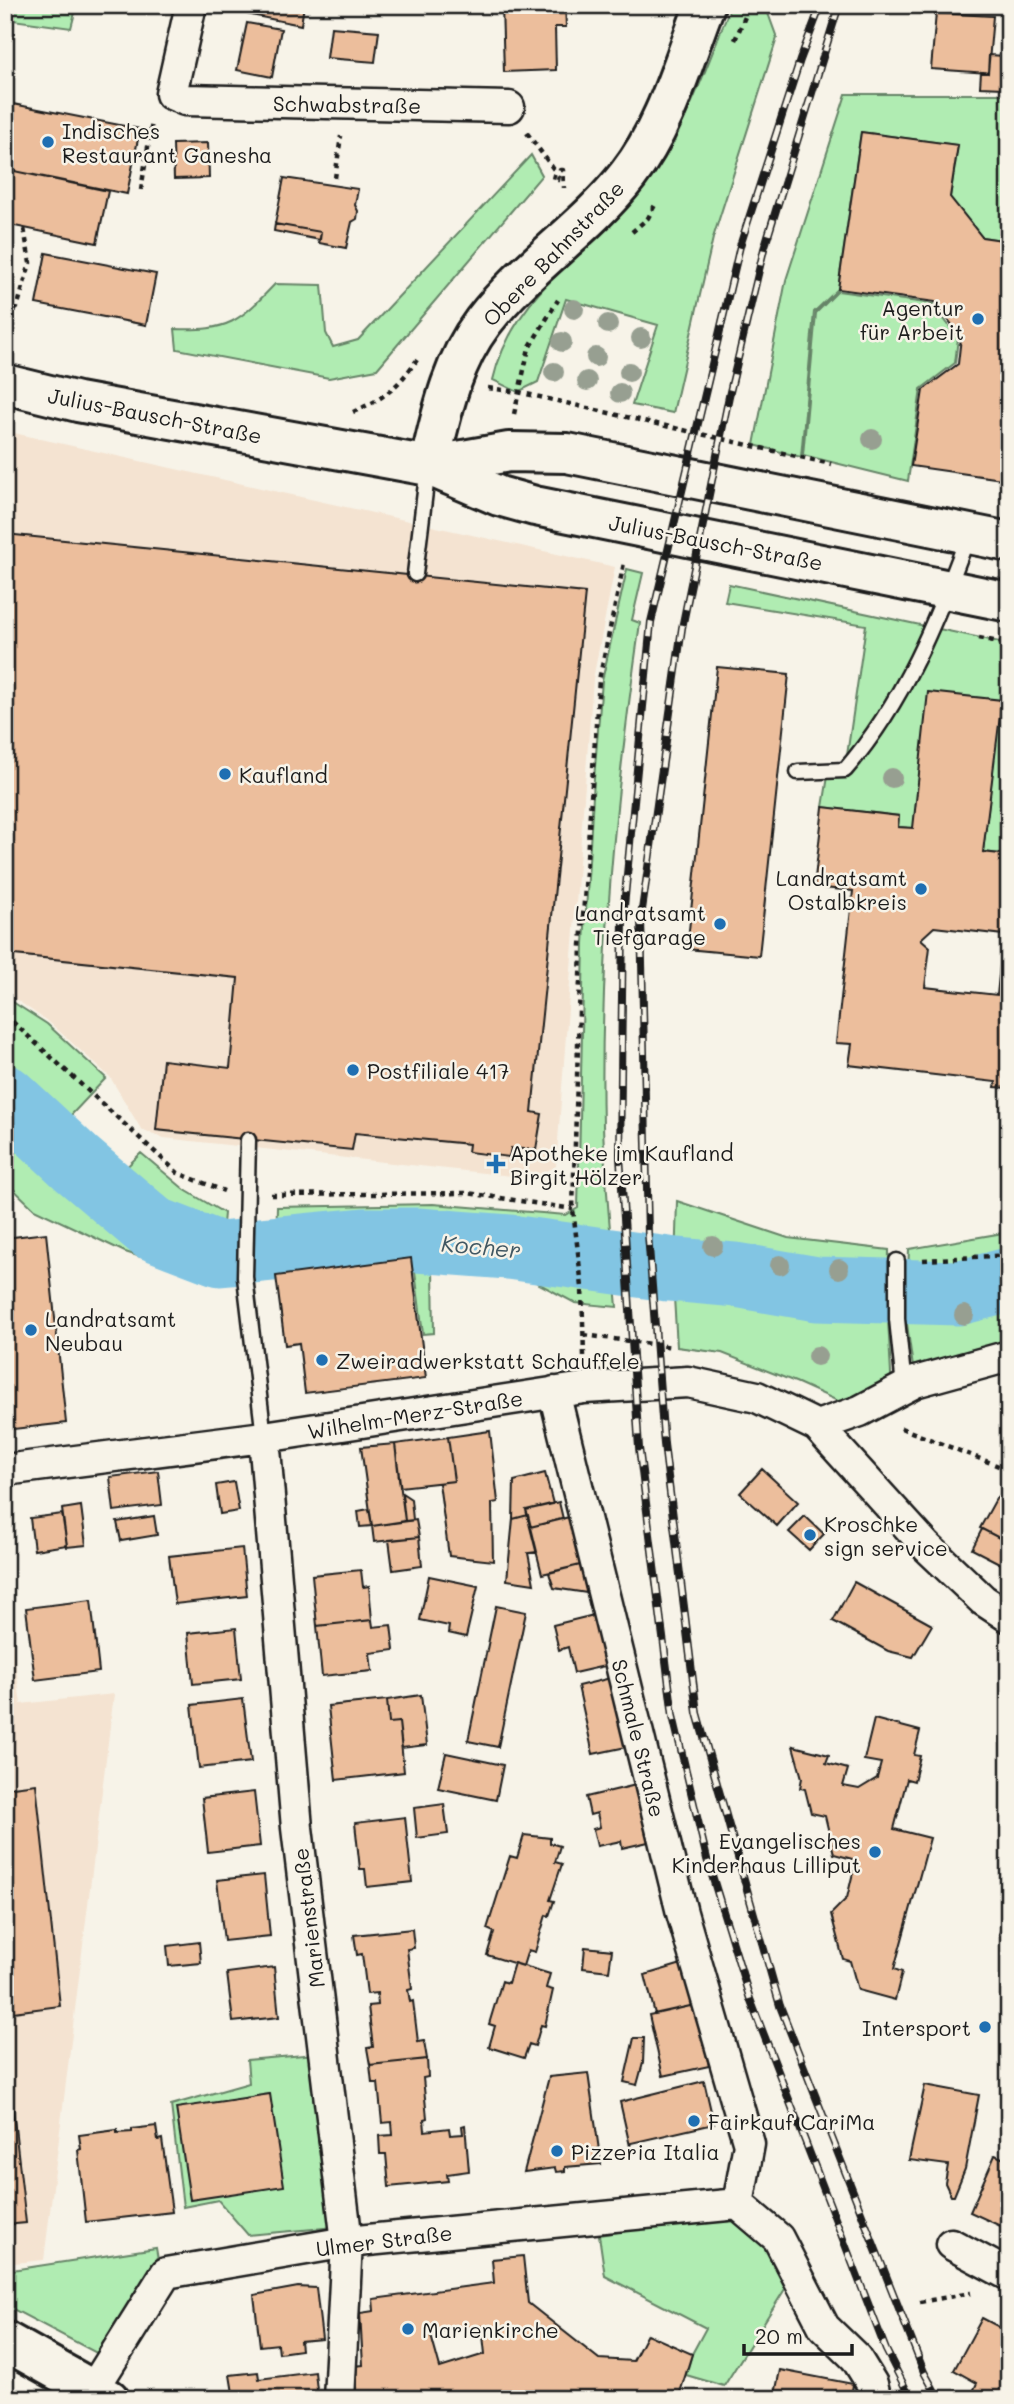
<svg xmlns="http://www.w3.org/2000/svg" width="1014" height="2404" viewBox="0 0 1014 2404" font-family="Mali,sans-serif">
  <style>
    .built { fill: #f4e3d1 }
    .green { fill: #b0ecb2; stroke: #668467; stroke-width: 2 }
    .lines { fill: none; stroke-linecap: round; stroke-linejoin: round }
    .river { stroke: #82c5e3; stroke-width: 65 }
    .building { fill: #ecbe9c; stroke: #1c1c1c; stroke-width: 2; fill-rule: evenodd }
    .lane-casing { stroke: #1c1c1c; stroke-width: 19 }
    .street-casing { stroke: #1c1c1c; stroke-width: 35 }
    .secondary-casing { stroke: #1c1c1c; stroke-width: 44 }
    .path { stroke: #1c1c1c; stroke-width: 4.5; stroke-dasharray: 5 5; stroke-linecap: butt }
    .lane { stroke: #f7f3e8; stroke-width: 14 }
    .street { stroke: #f7f3e8; stroke-width: 30 }
    .secondary { stroke: #f7f3e8; stroke-width: 38 }
    .rail-casing { stroke: #1c1c1c; stroke-width: 8 }
    .rail { stroke: #f7f3e8; stroke-width: 5; stroke-dasharray: 16; stroke-linecap: butt }
    .tree { fill: #979f91 }
    .poi-dot { fill: #1f6fb2; stroke: #f7f3e8; stroke-width: 2.5 }
    .labels { text-anchor: middle; dominant-baseline: central; stroke-width: 5; stroke-linejoin: round; paint-order: stroke }
    .street-label { font-size: 21px; fill: #1c1c1c; stroke: #f7f3e8 }
    .poi-label { font-size: 21px; fill: #1c1c1c; stroke: #f7f3e8; text-anchor: start }
    .water-label { font-size: 23px; font-style: italic; fill: #405762; stroke: #f7f3e8 }
  </style>
  <rect width="100%" height="100%" fill="#f7f3e8"/>
  <filter id="ink" filterUnits="userSpaceOnUse"><feTurbulence type="fractalNoise" baseFrequency=".0143" numOctaves="2"/><feDisplacementMap in="SourceGraphic" scale="14" xChannelSelector="R" yChannelSelector="G"/><feConvolveMatrix kernelMatrix="1 2 1 2 8 2 1 2 1" color-interpolation-filters="sRGB"/></filter>
  <g filter="url(#ink)">
    <path class="built" d="M5 431 615 567 593 679 556 1167 529 1178 164 1138 141 1129 110 1077 50 1023 5 992Z
      M5 1586 21 1704 114 1694 44 2260 5 2264Z"/>
    <path class="green" d="M5 5H77L71 28 5 19Z
      M731 5H765L777 38 713 238 673 413 632 405 658 325 566 299 538 382 518 392 493 380C513 291 599 244 651 174 688 125 708 62 731 5Z
      M846 94H1009V241L982 237 950 197 958 145 861 132 838 289 814 312 801 457 754 445 786 280Z
      M531 155 542 175 377 369 329 378 177 349 175 329C229 331 239 322 275 284L322 285 326 333 333 347 358 340Z
      M838 291 933 304 958 338 955 363 921 389 908 481 803 455 816 313Z
      M627 569 643 573 632 620 640 623C616 788 599 958 603 1126 605 1186 612 1247 617 1307L575 1303 517 1272 433 1268 434 1333 423 1334 413 1256 275 1273 277 1207 433 1204 566 1215 578 1208 584 944 594 779 602 681Z
      M729 584 1009 644V855L983 852 1001 701 913 828 898 827 899 816 823 807 829 770 845 769 866 625 725 602Z
      M5 997 47 1024 106 1078 57 1130 110 1183 141 1153 185 1190 224 1213 218 1281 125 1252 34 1209 5 1181Z
      M677 1201 788 1238 889 1250 888 1318 892 1393 860 1411 798 1383 722 1353 677 1347 674 1297Z
      M1009 1232V1356L915 1382 906 1317 909 1249Z
      M315 2054 335 2227 248 2235 218 2200 183 2207 171 2105 249 2083 247 2060Z
      M737 2213 775 2245 790 2281 724 2386 686 2375 692 2354 706 2328 605 2276 599 2235Z
      M156 2248 160 2271 106 2358 5 2305V2271Z"/>
    <g class="lines">
      <path class="river" d="M5 1097 77 1164 152 1228 220 1254 364 1240H417L509 1247 668 1269 736 1275 817 1289 958 1293 1009 1280"/>
    </g>
    <path class="building" d="M232 5H304L301 25 231 11Z
      M502 5H565L566 27H555L556 70 504 72Z
      M936 13 993 16 988 73 931 69Z
      M247 23 281 29 272 77 237 70Z
      M331 27 379 31 375 62 327 58Z
      M989 55 1005 56 1003 88 980 87 981 72 988 73Z
      M8 103 140 129 127 194 5 169Z
      M861 132 958 145 950 197 982 237 1009 241V480L911 466 923 390 958 364 961 337 935 302 838 289Z
      M208 143 209 178 174 179 173 144Z
      M5 169 108 191 97 243 5 224Z
      M284 178 358 189 355 205 358 211 357 219 352 222 346 248 319 243 321 232 275 224Z
      M275 224 321 232 320 240 274 231Z
      M46 253 156 274 146 325 36 304Z
      M5 534 585 593 532 1112 542 1114 536 1150 511 1148 509 1157 468 1152 469 1144 355 1133 352 1150 156 1130 163 1060 230 1068 238 978 5 954Z
      M717 667 789 674 759 956 687 949Z
      M928 692 1002 700 983 852 1009 855V1088L995 1087 996 1082 849 1065 852 1044 836 1043 853 891 814 887 823 807 899 816 898 827 913 828ZM934 927 1003 935 997 995 925 987 930 947 921 939Z
      M46 1233 66 1423 5 1430V1238Z
      M411 1258 426 1378 305 1393 299 1343 285 1345 276 1276Z
      M490 1431 498 1502 492 1503 493 1561 449 1556 439 1483 454 1481 448 1437Z
      M448 1437 454 1481 400 1487 395 1444Z
      M395 1444 405 1521 372 1526 361 1447Z
      M762 1469 798 1502 777 1526 740 1493Z
      M158 1471 162 1505 114 1511 110 1477Z
      M545 1473 553 1504 526 1510 528 1515 513 1519 514 1481Z
      M234 1482 239 1511 220 1514 216 1485Z
      M402 1493 411 1499 413 1520 405 1521Z
      M997 1497 1009 1503V1543L980 1528Z
      M559 1502 563 1519 530 1527 526 1510Z
      M81 1506 86 1545 67 1547 62 1509Z
      M369 1509 372 1526 360 1527 358 1511Z
      M62 1514 67 1545 34 1550 30 1518Z
      M528 1515 537 1552 528 1553 534 1584 507 1580 513 1519Z
      M577 1515 589 1563 542 1574 530 1527Z
      M154 1516 157 1535 121 1541 117 1522Z
      M805 1516 824 1534 809 1550 789 1532Z
      M416 1520 419 1537 374 1542 372 1526Z
      M982 1529 1009 1543V1568L972 1549Z
      M419 1537 422 1566 393 1570 389 1540Z
      M242 1548 247 1596 175 1604 169 1556Z
      M580 1565 587 1593 554 1588 549 1573Z
      M361 1570 363 1587 369 1586 372 1620 317 1626 312 1575Z
      M429 1576 478 1586 466 1637 448 1633 449 1626 420 1620Z
      M854 1582 932 1625 913 1657 888 1651 833 1621Z
      M91 1600 99 1672 35 1680 26 1608Z
      M496 1606 526 1612 498 1747 468 1741Z
      M598 1614 609 1665 574 1673 568 1647 559 1650 553 1625Z
      M372 1620 373 1627 391 1625 394 1650 370 1653 372 1671 322 1676 317 1626Z
      M236 1628 241 1679 193 1684 188 1633Z
      M615 1677 631 1746 593 1754 578 1686Z
      M421 1695 427 1745 402 1748 399 1722 389 1723 387 1700Z
      M243 1699 251 1762 199 1768 192 1705Z
      M387 1700 389 1723 399 1722 404 1772 336 1780 328 1706Z
      M874 1719 920 1731 914 1755 920 1756 914 1781 907 1779 894 1829 930 1838 894 1969 902 1972 895 2000 858 1990 850 1961 843 1959 831 1914 847 1898 856 1860 834 1854 825 1816 811 1813 805 1789 800 1788 802 1778 793 1746 829 1755 826 1763 848 1769 843 1786 859 1789 877 1778 881 1763 864 1760Z
      M446 1753 503 1765 496 1800 438 1788Z
      M36 1784 60 2006 5 2013V1788Z
      M636 1785 657 1840 622 1848 621 1841 597 1846 593 1829 600 1827 597 1813 590 1815 586 1797Z
      M254 1792 260 1846 208 1852 202 1798Z
      M444 1804 448 1834 417 1838 414 1808Z
      M405 1817 412 1882 367 1887 365 1869H360L355 1823Z
      M524 1835 550 1838V1843L560 1846 555 1862 562 1864 550 1900 554 1901 549 1916 546 1915 535 1952 528 1950 523 1966 487 1955 494 1932 487 1929 510 1856 517 1858Z
      M264 1875 270 1936 224 1941 217 1880Z
      M1009 1912V1939L999 1934Z
      M412 1929 414 1948 407 1949 412 1989 408 1990 410 2002 413 2001 418 2042 424 2041 427 2059 370 2065 367 2048 373 2047 368 2006 378 2005 377 1993 367 1994 362 1954 357 1955 354 1935Z
      M199 1942 201 1963 169 1966 167 1946Z
      M585 1947 612 1950 609 1971 583 1968Z
      M514 1963 550 1974 546 1988 553 1990 545 2026 541 2025 535 2046 529 2044 524 2058 489 2047 495 2026 489 2024 502 1981 508 1983Z
      M685 1963 695 2005 655 2014 645 1975Z
      M274 1967 279 2017 233 2022 227 1973Z
      M695 2005 709 2066 663 2076 649 2015Z
      M634 2038H644L643 2063 637 2085 624 2082Z
      M5 2040 26 2223 5 2225Z
      M427 2059 428 2077 423 2078 427 2118 424 2119 425 2131 449 2128 450 2135 463 2134 462 2126 465 2125 469 2171 447 2174 448 2181 389 2187 386 2154H380L379 2136 393 2135 392 2122 382 2123 378 2083H372L370 2065Z
      M588 2073 601 2164 565 2167V2171L556 2172 555 2168 524 2172 549 2077Z
      M704 2081 714 2124 631 2143 630 2146 620 2102Z
      M925 2085 979 2095 965 2169 954 2196H951L945 2183 948 2165 909 2160Z
      M270 2094 284 2186 190 2200 176 2108Z
      M156 2126 158 2140 162 2139 172 2212 86 2222 78 2150 81 2149 79 2135 117 2130V2133L132 2132V2129Z
      M995 2155 1009 2161V2230L970 2212Z
      M523 2256 528 2303 599 2359 633 2361 647 2334 692 2354 678 2399H353V2366L363 2365 360 2313 374 2311 373 2299 494 2283 492 2259ZM482 2326 485 2354 440 2368 430 2332Z
      M298 2287 316 2288 322 2339 300 2341 301 2350 279 2353 278 2344 260 2346 254 2295Z
      M982 2318 1009 2332V2399H977L971 2396 977 2383 954 2370Z
      M780 2370 853 2384 851 2399H774Z
      M258 2372 259 2379 315 2372 318 2399H234L230 2375Z"/>
    <g class="lines">
      <defs>
        <path id="lane" d="M415 574 428 467
          M798 772 845 770C904 702 937 619 968 536
          M248 1140 245 1277 264 1437
          M897 1261V1319L904 1387"/>
        <path id="street" d="M191 5 171 94 185 100 509 107
          M554 1392 682 1913 749 2144 738 2204
          M817 1426 860 1411 915 1382 1009 1356
          M264 1437 297 1828 347 2242 339 2399
          M5 1470 264 1437 584 1388 688 1382 757 1397 817 1426 927 1547 983 1600 1009 1617
          M738 2204 778 2238 824 2327 856 2358 872 2384 876 2399
          M951 2244 1009 2275
          M94 2388 166 2273 347 2242 738 2204"/>
        <path id="secondary" d="M5 384 78 402 429 466 499 496 535 506 1009 602
          M429 466 509 452 567 453 1009 542
          M429 466C441 416 451 364 483 322 525 267 586 229 628 175 666 127 683 61 705 5
          M5 2341 109 2399"/>
      </defs>
      <use href="#lane" class="lane-casing"/>
      <use href="#street" class="street-casing"/>
      <use href="#secondary" class="secondary-casing"/>
      <path class="path" d="M735 40 750 5
        M527 133 555 171 553 179 558 180 560 170H563L564 188
        M335 178 341 136
        M141 190 152 122
        M632 232 648 218 655 205
        M5 315 17 308 30 263 24 228
        M488 388 518 392 831 464
        M353 412C387 397 396 388 417 360
        M514 414 529 348 558 300
        M979 638 1009 644
        M5 1015 178 1173 224 1191
        M271 1195 467 1193 573 1209
        M923 1260 1009 1255
        M584 1335 673 1347
        M584 1356 582 1287 573 1209 581 946 599 680 624 563
        M901 1428 1009 1470
        M920 2302 971 2293"/>
      <use href="#lane" class="lane"/>
      <use href="#street" class="street"/>
      <use href="#secondary" class="secondary"/>
      <defs>
        <path id="rail" d="M821 5 800 60 740 246 651 622 623 917 620 1157 639 1448 673 1716 707 1859 750 1999 886 2350 911 2399
          M839 5 764 249 729 396 682 628 641 917 648 1234 664 1444 697 1713 780 2006 924 2372 939 2399"/>
      </defs>
      <use href="#rail" class="rail-casing"/>
      <use href="#rail" class="rail"/>
    </g>
    <g class="tree">
      <circle cx="574" cy="309" r="10"/>
      <circle cx="608" cy="324" r="10"/>
      <circle cx="641" cy="338" r="10"/>
      <circle cx="562" cy="342" r="10"/>
      <circle cx="596" cy="357" r="10"/>
      <circle cx="554" cy="372" r="10"/>
      <circle cx="629" cy="372" r="10"/>
      <circle cx="587" cy="381" r="10"/>
      <circle cx="620" cy="393" r="10"/>
      <circle cx="872" cy="439" r="10"/>
      <circle cx="892" cy="778" r="10"/>
      <circle cx="713" cy="1246" r="10"/>
      <circle cx="780" cy="1265" r="10"/>
      <circle cx="839" cy="1269" r="10"/>
      <circle cx="964" cy="1315" r="10"/>
      <circle cx="817" cy="1356" r="10"/>
    </g>
  </g>
  <g class="poi-dot">
    <circle cx="48" cy="142" r="7"/>
    <circle cx="978" cy="319" r="7"/>
    <circle cx="225" cy="774" r="7"/>
    <circle cx="921" cy="889" r="7"/>
    <circle cx="720" cy="924" r="7"/>
    <circle cx="353" cy="1070" r="7"/>
    <path d="M492.5 1153.5h7v7h7v7h-7v7h-7v-7h-7v-7h7z"/>
    <circle cx="31" cy="1330" r="7"/>
    <circle cx="322" cy="1360" r="7"/>
    <circle cx="810" cy="1535" r="7"/>
    <circle cx="875" cy="1852" r="7"/>
    <circle cx="985" cy="2027" r="7"/>
    <circle cx="694" cy="2121" r="7"/>
    <circle cx="557" cy="2151" r="7"/>
    <circle cx="408" cy="2329" r="7"/>
  </g>
  <g class="labels">
    <g class="street-label">
      <text transform="translate(347 104) rotate(1)">Schwabstraße</text>
      <text transform="translate(553 253) rotate(-46)">Obere Bahnstraße</text>
      <text transform="translate(155 415) rotate(11)">Julius-Bausch-Straße</text>
      <text transform="translate(716 542) rotate(11)">Julius-Bausch-Straße</text>
      <text transform="translate(415 1414) rotate(-9)">Wilhelm-Merz-Straße</text>
      <text transform="translate(639 1738) rotate(76)">Schmale Straße</text>
      <text transform="translate(308 1918) rotate(-97)">Marienstraße</text>
      <text transform="translate(384 2240) rotate(-7)">Ulmer Straße</text>
    </g>
    <g class="poi-label">
      <text x="62" y="130">Indisches<tspan x="62" dy="24">Restaurant Ganesha</tspan></text>
      <text x="964" y="307" text-anchor="end">Agentur<tspan x="964" dy="24">für Arbeit</tspan></text>
      <text x="239" y="774">Kaufland</text>
      <text x="907" y="877" text-anchor="end">Landratsamt<tspan x="907" dy="24">Ostalbkreis</tspan></text>
      <text x="706" y="912" text-anchor="end">Landratsamt<tspan x="706" dy="24">Tiefgarage</tspan></text>
      <text x="367" y="1070">Postfiliale 417</text>
      <text x="510" y="1152">Apotheke im Kaufland<tspan x="510" dy="24">Birgit Hölzer</tspan></text>
      <text x="45" y="1318">Landratsamt<tspan x="45" dy="24">Neubau</tspan></text>
      <text x="336" y="1360">Zweiradwerkstatt Schauffele</text>
      <text x="824" y="1523">Kroschke<tspan x="824" dy="24">sign service</tspan></text>
      <text x="861" y="1840" text-anchor="end">Evangelisches<tspan x="861" dy="24">Kinderhaus Lilliput</tspan></text>
      <text x="971" y="2027" text-anchor="end">Intersport</text>
      <text x="708" y="2121">Fairkauf CariMa</text>
      <text x="571" y="2151">Pizzeria Italia</text>
      <text x="422" y="2329">Marienkirche</text>
    </g>
    <g class="water-label">
      <text transform="translate(481 1246) rotate(5)">Kocher</text>
    </g>
  </g>
  <rect width="1014" height="2404" fill="none" stroke="#f7f3e8" stroke-width="28"/>
  <rect x="14" y="14" width="986" height="2376" fill="none" stroke="#1c1c1c" stroke-width="2.5" filter="url(#ink)"/>
  <path d="M744 2344v10h108v-10" fill="none" stroke="#1c1c1c" stroke-width="3.5"/>
  <text x="755" y="2344" font-size="21" fill="#1c1c1c" stroke="#f7f3e8" stroke-width="5" paint-order="stroke">20 m</text>
</svg>
